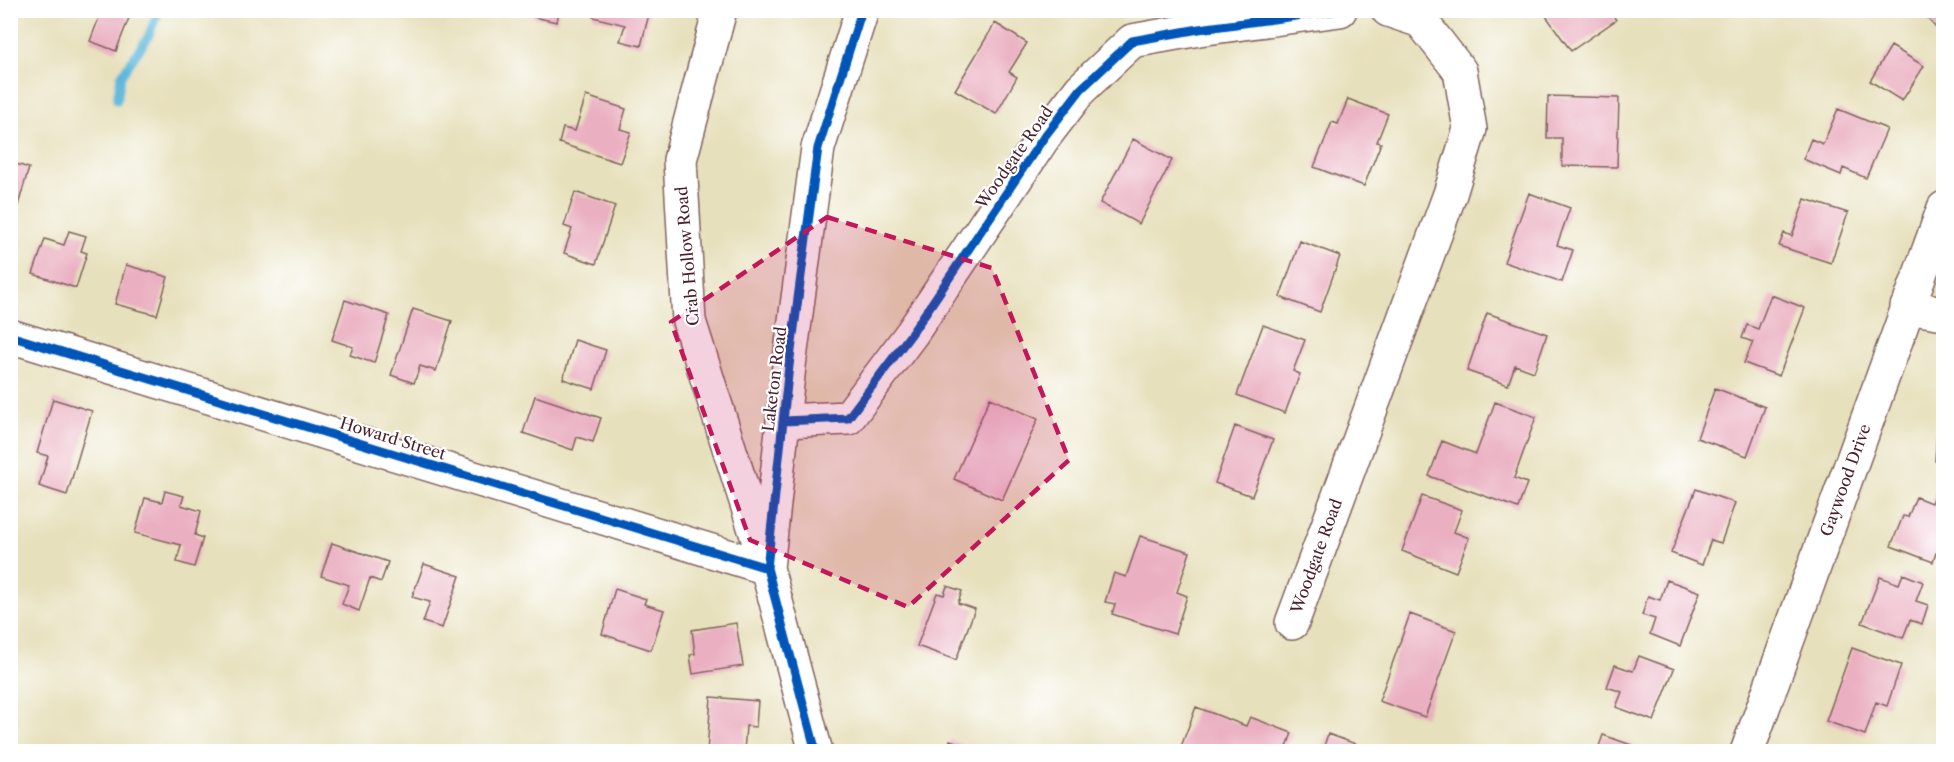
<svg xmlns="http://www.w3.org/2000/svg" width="1954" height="762" viewBox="0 0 1954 762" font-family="'Libre Caslon Text',serif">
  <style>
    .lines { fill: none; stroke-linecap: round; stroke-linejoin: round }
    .stream { stroke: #5cb7da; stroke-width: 9 }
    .building { fill: #eaafc1 }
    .minor-casing { stroke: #81635e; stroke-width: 36 }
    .minor { stroke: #fff; stroke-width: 33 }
    .cycleway-casing { stroke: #fff; stroke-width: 13 }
    .cycleway { stroke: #0057b8; stroke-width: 9 }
    .marked { fill: #c2185b; fill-opacity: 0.2; stroke: #c2185b; stroke-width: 4.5; stroke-dasharray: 12 8; stroke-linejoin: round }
    .labels { text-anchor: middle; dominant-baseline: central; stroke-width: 4.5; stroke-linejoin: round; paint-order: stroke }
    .street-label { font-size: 16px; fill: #4a1f2b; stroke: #fff }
  </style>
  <rect width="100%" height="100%" fill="#fff"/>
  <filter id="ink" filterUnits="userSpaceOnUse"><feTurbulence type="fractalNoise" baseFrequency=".0167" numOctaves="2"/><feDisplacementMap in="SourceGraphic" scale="12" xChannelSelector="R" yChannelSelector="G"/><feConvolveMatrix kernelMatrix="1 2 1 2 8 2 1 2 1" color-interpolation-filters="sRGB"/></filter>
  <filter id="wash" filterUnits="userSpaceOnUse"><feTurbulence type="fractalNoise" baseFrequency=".008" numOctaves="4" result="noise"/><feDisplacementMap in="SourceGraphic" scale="24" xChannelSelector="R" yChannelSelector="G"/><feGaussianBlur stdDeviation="1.35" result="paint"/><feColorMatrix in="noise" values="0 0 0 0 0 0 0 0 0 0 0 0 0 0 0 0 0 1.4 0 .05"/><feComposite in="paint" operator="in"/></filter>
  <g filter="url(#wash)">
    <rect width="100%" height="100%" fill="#e7e0bc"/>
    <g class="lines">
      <path class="stream" d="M117 100 121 76 148 37 159 10"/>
    </g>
    <g id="blocks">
      <path class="building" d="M102 10H109L129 18 116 51 90 41Z
        M535 10H559L557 22 533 17Z
        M594 10H650L641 46 620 41 625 25 593 17Z
        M1554 10H1610L1616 20 1571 51 1546 16Z
        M1920 10H1944V37Z
        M995 23 1027 43 1009 72 1017 77 996 114 955 90Z
        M1891 46 1924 66 1902 101 1870 81Z
        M586 96 626 109 620 129 631 132 620 163 559 143 563 128 575 131Z
        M1548 96 1619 98 1617 167 1562 166V138H1547Z
        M1348 99 1388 114 1377 142 1381 143 1364 186 1314 167 1332 122 1338 124Z
        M1838 109 1887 129 1866 178 1843 168 1841 175 1803 159 1811 139 1823 144Z
        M1133 139 1172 160 1139 224 1100 203Z
        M10 162 29 168 18 205 10 203Z
        M575 192 615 206 596 264 564 253 572 229 564 226Z
        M1529 193 1570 208 1557 245 1573 250 1562 282 1504 262Z
        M1805 199 1848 213 1831 263 1779 246 1784 233 1792 236Z
        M69 231 86 236 81 251 87 253 76 288 33 274 45 239 64 245Z
        M1300 241 1340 256 1320 312 1280 297Z
        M126 265 168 277 157 315 115 304Z
        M1771 295 1805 308 1779 376 1744 363 1753 342 1742 338 1747 325 1758 329Z
        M345 300 389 315 374 363 350 355 353 347 332 340Z
        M413 309 452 321 436 371 420 366 414 383 391 375Z
        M1487 313 1547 334 1534 372 1515 365 1508 385 1467 371Z
        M1263 325 1305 340 1293 371 1300 374 1285 413 1237 395Z
        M575 340 606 350 594 389 563 379Z
        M1715 388 1765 407 1747 456 1697 438Z
        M535 396 601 418 593 442 577 437 573 450 523 433Z
        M990 398 1038 419 1002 500 954 479Z
        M53 399 92 411 67 495 39 486 48 456 37 453Z
        M1495 402 1536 417 1514 478 1527 483 1518 508 1429 476 1442 441 1476 454Z
        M1938 417H1944V461H1935Z
        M1235 426 1273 440 1252 496 1215 483Z
        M1696 489 1735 503 1721 543 1711 540 1702 565 1671 553Z
        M165 491 184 496 181 505 201 511 195 535 203 538 194 567 177 562 181 545 135 533 145 498 162 502Z
        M1935 493 1944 497V556L1936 553 1933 562 1891 546 1903 516 1908 517 1916 497 1931 503Z
        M1422 496 1462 510 1454 532 1469 538 1456 572 1402 551Z
        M1140 536 1190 552 1177 592 1187 596 1175 634 1112 614 1115 604 1105 602 1114 573 1126 577Z
        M332 543 388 562 381 582 370 578 359 611 342 604 349 585 321 576Z
        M424 564 460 576 442 628 423 622 430 602 412 597Z
        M1903 574 1923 582 1916 601 1928 605 1922 624 1910 620 1903 638 1862 623 1880 577 1899 584Z
        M1667 580 1700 592 1680 646 1650 634 1655 619 1642 615 1648 596 1660 600Z
        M947 586 962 591 958 603 975 609 956 660 917 646 937 593 944 595Z
        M615 589 646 599 644 604 664 610 651 650 602 634Z
        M1410 614 1456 631 1425 717 1379 701Z
        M736 623 743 666 693 674 690 655 695 654 692 630Z
        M1852 648 1901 665 1887 706 1876 702 1865 735 1826 721Z
        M1639 656 1674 669 1654 721 1616 707 1622 692 1607 687 1615 665 1633 671Z
        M711 697 758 701 756 727 746 726 744 752H707Z
        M1196 707 1246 726 1250 717 1292 733 1285 752H1179Z
        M1328 734 1375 751V752H1322Z
        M1603 735 1637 747 1636 752H1597Z
        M950 740 980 751V752H946Z"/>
    </g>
  </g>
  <g filter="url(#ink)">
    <use href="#blocks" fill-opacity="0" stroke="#81635e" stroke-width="1.5"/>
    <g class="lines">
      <defs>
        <path id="minor" d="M720 10 680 160 689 321 764 558
          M1907 307 1944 313
          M10 336 767 568
          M784 421 848 418 912 333 1044 137 1081 89 1132 41 1199 29 1340 10
          M1292 623 1450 194 1470 129 1460 71 1421 21 1388 10
          M816 752 767 568 789 366 818 148 862 10
          M1747 752 1944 208"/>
      </defs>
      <use href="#minor" class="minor-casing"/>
      <use href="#minor" class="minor"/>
      <defs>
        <path id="cycleway" d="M10 336 767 568
          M784 421 848 418 912 333 1044 137 1081 89 1132 41 1199 29 1340 10
          M816 752 767 568 789 366 818 148 862 10"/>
      </defs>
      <use href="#cycleway" class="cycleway-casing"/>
      <use href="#cycleway" class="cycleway"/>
    </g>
  </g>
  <path class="marked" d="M827 217 992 268 1069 460 908 607 750 540 671 322Z"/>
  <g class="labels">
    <g class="street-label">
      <text transform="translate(1014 157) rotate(-55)">Woodgate Road</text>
      <text transform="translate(687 256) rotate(-95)">Crab Hollow Road</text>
      <text transform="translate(774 379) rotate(-83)">Laketon Road</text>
      <text transform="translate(393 438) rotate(17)">Howard Street</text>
      <text transform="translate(1845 480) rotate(-70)">Gaywood Drive</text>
      <text transform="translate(1316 556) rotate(-70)">Woodgate Road</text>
    </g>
  </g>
  <rect width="1954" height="762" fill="none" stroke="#fff" stroke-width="36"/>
</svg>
